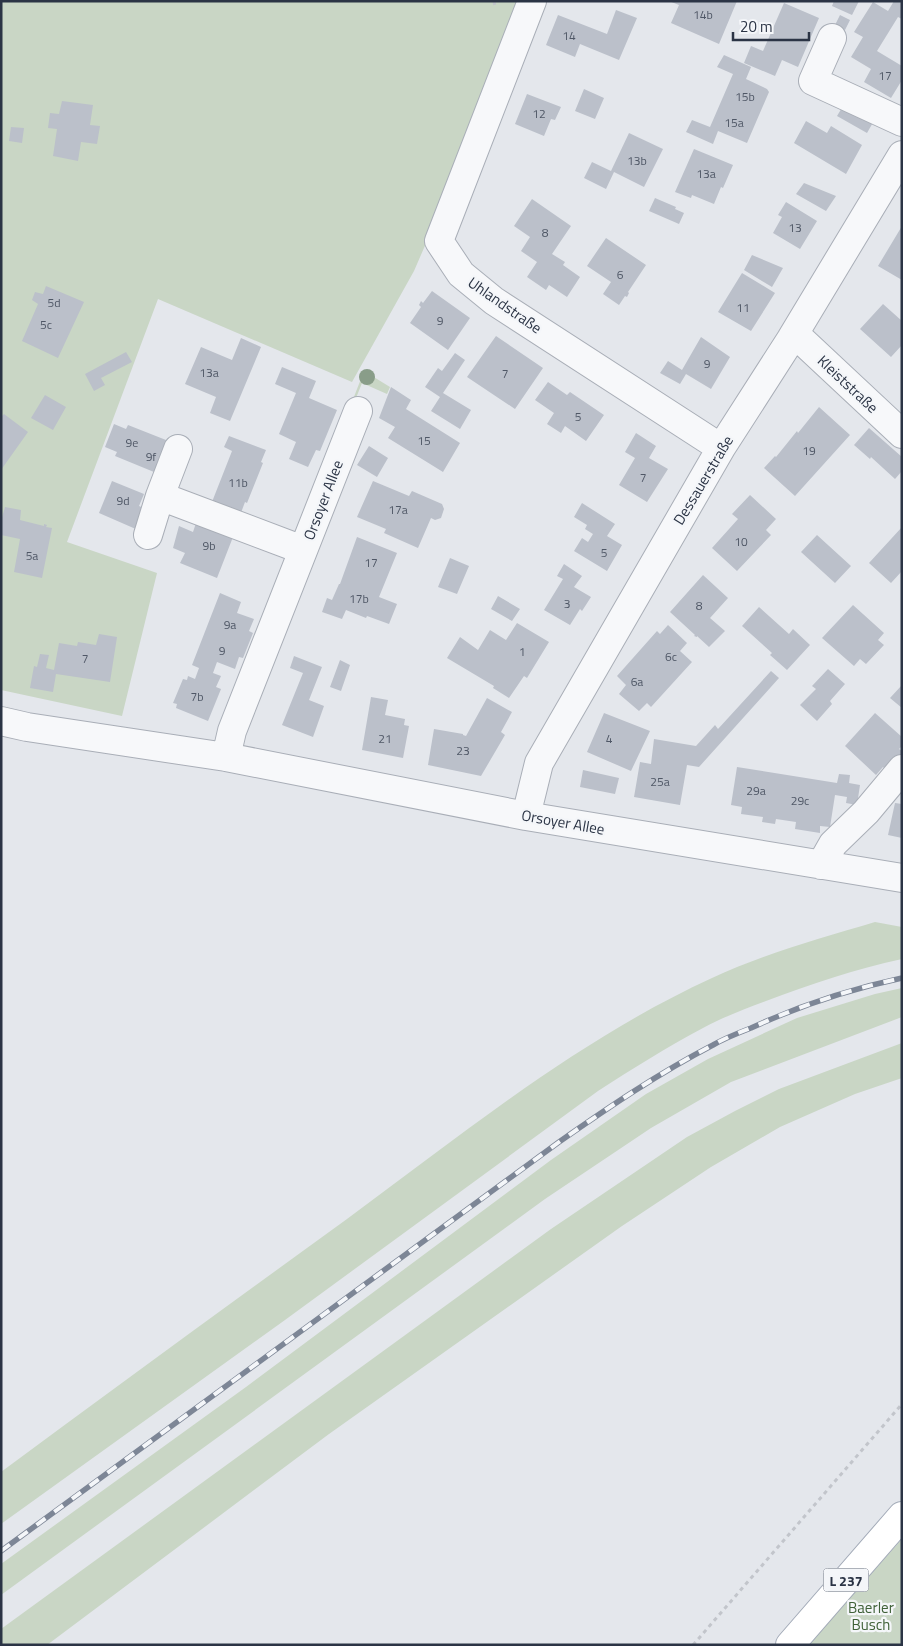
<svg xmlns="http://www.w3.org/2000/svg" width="903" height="1646" viewBox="0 0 903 1646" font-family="'Titillium Web',sans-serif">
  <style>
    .green { fill: #c9d6c5 }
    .building { fill: #bbc0ca }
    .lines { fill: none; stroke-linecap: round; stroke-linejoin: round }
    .minor-casing { stroke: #a9aeb7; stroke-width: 30 }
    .major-casing { stroke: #a3abb8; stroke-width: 30 }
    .path { stroke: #c2c5cb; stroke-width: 3; stroke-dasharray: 4 4; stroke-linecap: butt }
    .minor { stroke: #f7f8fa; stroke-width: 28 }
    .major { stroke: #fff; stroke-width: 28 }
    .rail-casing { stroke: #7d8696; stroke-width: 5.5 }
    .rail { stroke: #f4f6f9; stroke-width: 4; stroke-dasharray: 11; stroke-linecap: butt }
    .tree { fill: #899d89 }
    .labels { text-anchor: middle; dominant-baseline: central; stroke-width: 4.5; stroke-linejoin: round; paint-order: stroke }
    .number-label { font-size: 12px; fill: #4f5766 }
    .shield { fill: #f4f6f9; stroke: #676e7b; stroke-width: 1 }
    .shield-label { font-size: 14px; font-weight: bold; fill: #2b3445 }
    .street-label { font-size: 15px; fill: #2b3445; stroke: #f4f6f9 }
    .park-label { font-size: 15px; fill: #3f6138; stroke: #f4f6f9 }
  </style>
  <rect width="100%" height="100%" fill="#e4e7ec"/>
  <path class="green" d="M1 1H522L489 98 414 271 352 382 158 299 67 542 157 573 122 716 1 690Z
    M364 371 390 387 387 394 362 383 354 403 352 402Z
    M875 922 902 927V959C855 969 811 984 766 1001 745 1009 723 1017 703 1028 667 1047 632 1069 598 1091L285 1320 1 1524V1472C116 1387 231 1303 347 1219 464 1133 579 1039 712 978 764 954 821 938 875 922Z
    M902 988V1017L731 1082 651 1128 545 1199 1 1595V1564L246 1387 551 1160 646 1094 708 1059 797 1018 875 994Z
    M902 1043V1078L855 1094 780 1127 711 1167 622 1226 329 1434 47 1645H1V1629L551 1229 687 1137 735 1111 779 1089Z
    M902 1539V1645H807Z"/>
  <path class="building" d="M669 1H737L719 44 671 23 679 5Z
    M834 1H859L852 15 832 6Z
    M894 1H902V19L898 17 877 51 902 66V80L891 98 864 82 871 69 851 57 863 37 854 32 873 2 888 11Z
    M784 3 819 18 798 67 782 60 775 76 744 63 751 46 763 51Z
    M616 10 637 18 619 60 580 44 575 57 546 45 558 15 607 34Z
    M840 15 850 20 845 30 835 25Z
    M724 55 751 67 746 79 767 89 769 92 747 143 718 131 713 144 686 132 692 120 710 127 733 74 717 67Z
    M584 89 604 98 595 119 575 111Z
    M527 94 561 107 555 120 551 119 544 136 515 124Z
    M62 101 93 105 90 125 100 126 97 144 81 142 78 161 53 156 57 129 48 128 50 113 59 114Z
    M843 106 875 119 867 133 837 116Z
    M806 121 827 133 831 126 862 145 846 174 794 143Z
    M11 127 24 128 22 143 9 141Z
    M629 133 663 149 644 187 614 172 606 189 584 178 592 162 611 171Z
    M694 149 733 165 723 188 721 187 714 204 692 195 691 198 675 192Z
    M804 183 836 196 826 211 796 194Z
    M655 198 676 207 675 209 684 213 679 224 649 211Z
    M532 199 571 226 552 254 565 262 563 265 580 277 567 297 549 285 546 290 527 277 537 262 521 251 530 237 514 226Z
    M786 202 817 221 800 249 773 233 782 217 778 215Z
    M902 226V280L878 266Z
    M606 238 646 265 628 292 629 293 627 297 625 296 619 305 603 294 611 282 587 266Z
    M752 255 783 268 772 287 744 270Z
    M742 273 775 293 751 331 718 312Z
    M46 286 84 302 58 358 22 341 38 304 32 300 35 292 43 294Z
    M432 291 470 318 448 350 410 323 421 307 419 305 421 301 423 303Z
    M883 304 902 321V345L891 357 860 329Z
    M496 336 543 368 515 409 467 377Z
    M701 337 730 357 711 389 686 374 680 384 660 373 668 361 682 370Z
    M241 338 261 347 230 421 210 413 216 397 185 384 201 347 232 360Z
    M126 352 132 362 101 378 105 385 94 391 85 374Z
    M455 353 465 360 443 393 471 410 460 429 431 411 440 397 425 387 438 368 442 371Z
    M282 367 316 381 309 398 337 410 320 451 316 450 308 467 289 459 296 442 279 434 296 393 275 384Z
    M548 382 567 395 570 392 604 415 586 441 565 426 561 433 547 424 554 413 535 400Z
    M391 387 411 400 406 409 460 443 443 472 388 438 395 427 379 418Z
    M45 395 66 407 53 430 31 418Z
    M819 407 850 435 795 496 764 468 775 456 776 457 797 431 798 433Z
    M4 414 28 432 1 470V417Z
    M114 424 126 429 128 425 166 440 164 447 165 448 158 468 156 467 154 472 115 456 117 452 105 447Z
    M869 428 902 457V471L895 479 871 457 870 459 854 445Z
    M636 433 656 446 649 458 668 469 647 502 619 485 635 458 625 452Z
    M229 436 266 450 261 462 263 463 247 503 245 502 239 518 210 507 232 451 224 447Z
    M369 446 388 458 377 477 357 465Z
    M112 481 144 494 139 506 146 509 138 530 99 513Z
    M373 481 409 496 412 491 442 504 444 509 441 518 435 520 431 518 418 548 384 533 386 529 357 517Z
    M750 495 776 519 766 530 771 535 737 571 712 548 738 519 732 514Z
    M582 503 615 524 607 536 622 545 607 571 574 551 582 538 588 542 593 534 585 529 587 525 574 517Z
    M5 507 21 510 20 520 44 526V524L47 525 46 527 52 528 42 578 14 572 20 539 1 535V521Z
    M196 523 233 537 217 578 180 563 185 553 173 548 179 526 193 532Z
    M902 527V571L891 583 869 563Z
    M817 535 851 566 835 583 801 552Z
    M357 537 397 553 379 597 397 604 389 624 367 616 366 618 346 610 342 619 322 612 327 598 332 600 339 584H340Z
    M450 558 469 566 457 594 438 587Z
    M564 564 582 576 574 587 591 597 582 611 580 609 570 625 544 610 563 579 557 576Z
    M703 575 728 598 710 618 725 631 709 647 697 636V637L694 636 695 635 670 612Z
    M220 593 241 602 237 613 254 619 249 631 253 633 243 658 239 657 235 669 217 662 213 673 221 676 216 687 221 689 208 721 176 708 177 704 173 703 183 679 187 680 188 676 195 679 199 668 192 665Z
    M498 596 520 609 512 621 491 609Z
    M853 605 884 633 878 640 884 645 866 664 860 659 854 666 822 638Z
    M759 607 789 634 793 629 810 645 787 670 770 655 772 653 742 626Z
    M517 623 549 642 527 678 524 676 509 698 493 688 494 686 447 658 460 637 478 650 490 630 506 640Z
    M668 625 687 643 680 651 692 662 651 707 647 703 639 711 619 694 626 685 617 676 657 631 660 634Z
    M99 634 117 637 110 682 56 674 53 692 30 688 34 666 37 667 40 654 49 655 46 668 54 670 59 643 77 646 78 642 96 645Z
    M294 656 322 667 309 700 324 706 313 737 282 725 303 673 290 668Z
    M340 660 350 665 341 691 330 687Z
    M828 669 845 684 830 701 832 704 817 721 800 705 816 689 812 686Z
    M771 671 779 678 699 767 687 765 680 805 634 797 640 762 651 764 654 739 696 746 715 725 718 729Z
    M902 685V708L890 698Z
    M371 697 388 700 385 715 405 719 404 725 409 726 403 758 362 750Z
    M487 698 512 712 501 732 505 735 481 776 428 765 434 729 463 734V735L466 736Z
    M604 713 650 731 631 771 587 752Z
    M875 713 902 737V746L899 749 902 751V757L888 772 883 767 876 775 845 746Z
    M737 767 837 783 839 774 850 775 849 783 860 785 857 805 846 803 847 797 835 795 830 827 820 826V833L795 829 796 822 776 819 775 824 762 822 763 817 741 814 742 807 731 805Z
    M583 770 619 778 615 794 580 787Z
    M895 803 902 804V838L888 835Z"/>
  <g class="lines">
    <defs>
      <path id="minor" d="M532 1 439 241 461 274 494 301 721 448
        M832 38 813 81 902 122
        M795 334 902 434
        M160 496 303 550
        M148 535 160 496 178 449
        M1 721 27 727 226 757 526 816 902 878
        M226 757 232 731 358 411
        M526 816 539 763 721 448 791 339 902 155
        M821 865 833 844 866 812 902 769"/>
      <path id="major" d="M790 1645 902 1516"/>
    </defs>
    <use href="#minor" class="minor-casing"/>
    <use href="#major" class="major-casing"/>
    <path class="path" d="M494 1 495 7
      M693 1645 902 1404"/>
    <use href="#minor" class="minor"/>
    <use href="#major" class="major"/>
    <defs>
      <path id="rail" d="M1 1551 559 1142C609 1107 659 1073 713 1045 725 1038 738 1033 751 1028 799 1006 850 989 902 978"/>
    </defs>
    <use href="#rail" class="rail-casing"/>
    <use href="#rail" class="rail"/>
  </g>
  <circle class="tree" cx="367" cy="377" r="8"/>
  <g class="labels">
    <g class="number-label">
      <text x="703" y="14">14b</text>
      <text x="569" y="35">14</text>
      <text x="885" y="75">17</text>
      <text x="745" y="96">15b</text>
      <text x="539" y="113">12</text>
      <text x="734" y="122">15a</text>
      <text x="637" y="160">13b</text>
      <text x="706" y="173">13a</text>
      <text x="795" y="227">13</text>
      <text x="545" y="232">8</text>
      <text x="620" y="274">6</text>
      <text x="54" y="302">5d</text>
      <text x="743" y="307">11</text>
      <text x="440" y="320">9</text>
      <text x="46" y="324">5c</text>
      <text x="707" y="363">9</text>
      <text x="209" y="372">13a</text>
      <text x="505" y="373">7</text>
      <text x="578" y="416">5</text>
      <text x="424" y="440">15</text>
      <text x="132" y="442">9e</text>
      <text x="809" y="450">19</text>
      <text x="151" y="456">9f</text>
      <text x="643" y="477">7</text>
      <text x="238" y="482">11b</text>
      <text x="123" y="500">9d</text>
      <text x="398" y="509">17a</text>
      <text x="741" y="541">10</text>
      <text x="209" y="545">9b</text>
      <text x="604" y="552">5</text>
      <text x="32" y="555">5a</text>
      <text x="371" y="562">17</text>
      <text x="359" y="598">17b</text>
      <text x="567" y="603">3</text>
      <text x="699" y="605">8</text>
      <text x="230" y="624">9a</text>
      <text x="222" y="650">9</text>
      <text x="522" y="651">1</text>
      <text x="671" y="656">6c</text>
      <text x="85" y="658">7</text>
      <text x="637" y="681">6a</text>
      <text x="197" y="696">7b</text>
      <text x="385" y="738">21</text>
      <text x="609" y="738">4</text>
      <text x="463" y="750">23</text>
      <text x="660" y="781">25a</text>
      <text x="756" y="790">29a</text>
      <text x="800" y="800">29c</text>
    </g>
    <rect class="shield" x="823.5" y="1568.5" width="45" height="23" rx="4"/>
    <g class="shield-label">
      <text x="846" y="1580">L 237</text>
    </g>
    <g class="street-label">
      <text transform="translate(505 305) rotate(35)">Uhlandstraße</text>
      <text transform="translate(848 384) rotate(43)">Kleiststraße</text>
      <text transform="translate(703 480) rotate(-59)">Dessauerstraße</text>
      <text transform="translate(323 500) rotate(-69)">Orsoyer Allee</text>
      <text transform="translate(563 822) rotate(10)">Orsoyer Allee</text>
    </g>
    <g class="park-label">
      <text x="871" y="1607">Baerler<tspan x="871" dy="17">Busch</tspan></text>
    </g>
  </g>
  <rect width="903" height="1646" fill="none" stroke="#2b3445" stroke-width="5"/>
  <path d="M733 32v8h76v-8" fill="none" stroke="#2b3445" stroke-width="2.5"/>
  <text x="740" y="32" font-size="15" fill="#2b3445" stroke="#f4f6f9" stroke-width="4" paint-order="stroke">20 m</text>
</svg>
